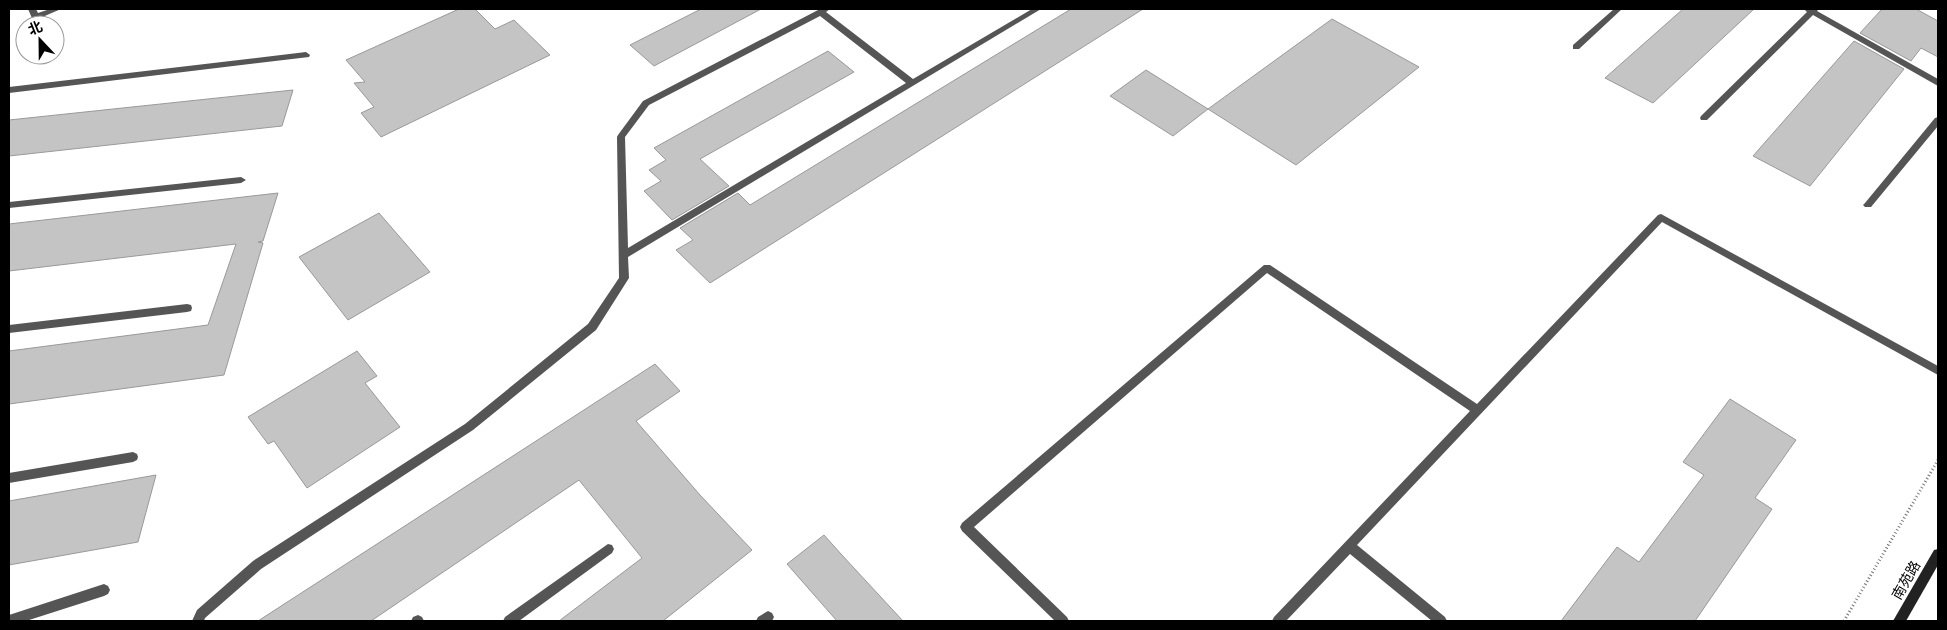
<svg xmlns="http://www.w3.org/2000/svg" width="1947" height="630" viewBox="0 0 1947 630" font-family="Quicksand,'Noto Sans SC',sans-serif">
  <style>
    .building { fill: #c4c4c4; stroke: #999 }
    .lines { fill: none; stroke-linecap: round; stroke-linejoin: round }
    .path { stroke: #777; stroke-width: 3; stroke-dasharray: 1 2.5; stroke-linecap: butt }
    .lane { fill: #555; fill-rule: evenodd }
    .secondary { fill: #222; fill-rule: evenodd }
    .labels { text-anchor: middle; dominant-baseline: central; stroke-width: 4; stroke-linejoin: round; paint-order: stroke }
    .street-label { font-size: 14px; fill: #000; stroke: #fff }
  </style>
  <rect width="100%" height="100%" fill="#fff"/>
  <path class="building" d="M459 9H475L495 29 514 20 550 55 381 137 361 113 374 107 354 83 365 82 346 60Z
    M701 9H761L654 66 630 45Z
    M1071 9H1143L710 283 676 250 693 240 680 228 738 193 750 205Z
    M1683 9H1754L1653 103 1605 78Z
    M1882 9H1916L1938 21V57L1921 48 1911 61 1860 33Z
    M1332 19 1419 67 1296 165 1208 109Z
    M1854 41 1904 69 1810 186 1753 156Z
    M828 51 854 72 700 159 729 186 672 220 644 191 661 181 649 170 666 160 654 148Z
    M1146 70 1208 109 1173 136 1110 96Z
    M293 90 282 126 9 156V120Z
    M278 193 263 241 258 242 263 243 224 375 9 404V351L208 325 236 244 9 271V224Z
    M379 213 430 272 348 320 299 257Z
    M357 351 377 376 365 383 400 427 307 488 274 441 268 444 248 417Z
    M655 364 680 391 636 421 700 495 752 550 663 621H559L642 558 579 480 371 621H258Z
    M1730 399 1796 440 1755 498 1772 509 1695 621H1561L1617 547 1639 562 1704 475 1683 462Z
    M156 475 138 542 9 565V501Z
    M824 535 841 554 903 621H837L787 564Z"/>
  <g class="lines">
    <path class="path" d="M1844 621 1938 460"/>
    <path class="lane" d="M28 9H36L38 13 50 9H61L40 18 43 25H35Z
      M820 9H830L826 12 913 79 1032 9H1041L628 257 629 278 596 330 473 430 261 569 205 618 204 621H192L197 610 253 561 465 424 588 324 619 278 617 137 618 135 643 101ZM820 16 906 83 628 248 625 137 649 105Z
      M1614 9H1622L1579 49H1573V45Z
      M1804 9H1819L1817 11 1938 79V86L1813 15 1707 120H1701L1700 118 1701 116 1807 12Z
      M306 52 310 55 309 57 9 93V87Z
      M1938 117V126L1871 207H1865L1863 205 1865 203 1935 118Z
      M241 177 246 180 241 183 9 208V202Z
      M1661 214 1938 366V375L1662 222 1357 545 1445 617 1447 621H1432L1350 554 1286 621H1272L1274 617 1470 411 1267 273 974 527 1067 617 1069 621H1055L962 531 960 527 962 523 1264 265H1270L1477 404 1658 215Z
      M187 304 191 305 192 308 191 311 187 312 9 333V325Z
      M133 452 137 454 138 457 137 460 133 462 9 483V473Z
      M608 544 612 545 614 549 612 553 519 621H503L505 617Z
      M104 584 108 586 110 590 108 594 104 596 26 621H9V615Z
      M768 611 772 613 774 617 772 621H756L758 617Z
      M418 615 422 617 424 621H411L413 617Z"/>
    <path class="secondary" d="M1938 549V565L1906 621H1893L1934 550Z"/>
  </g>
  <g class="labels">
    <g class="street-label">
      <text transform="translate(1906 580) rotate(-60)">南苑路</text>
    </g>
  </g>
  <rect width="1947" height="630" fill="none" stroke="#000000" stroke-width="20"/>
  <g transform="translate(40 40) rotate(338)"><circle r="24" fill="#ffffff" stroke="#999999"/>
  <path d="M0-4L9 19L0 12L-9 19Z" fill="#000000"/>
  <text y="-8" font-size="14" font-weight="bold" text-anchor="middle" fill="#000000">北</text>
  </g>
</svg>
